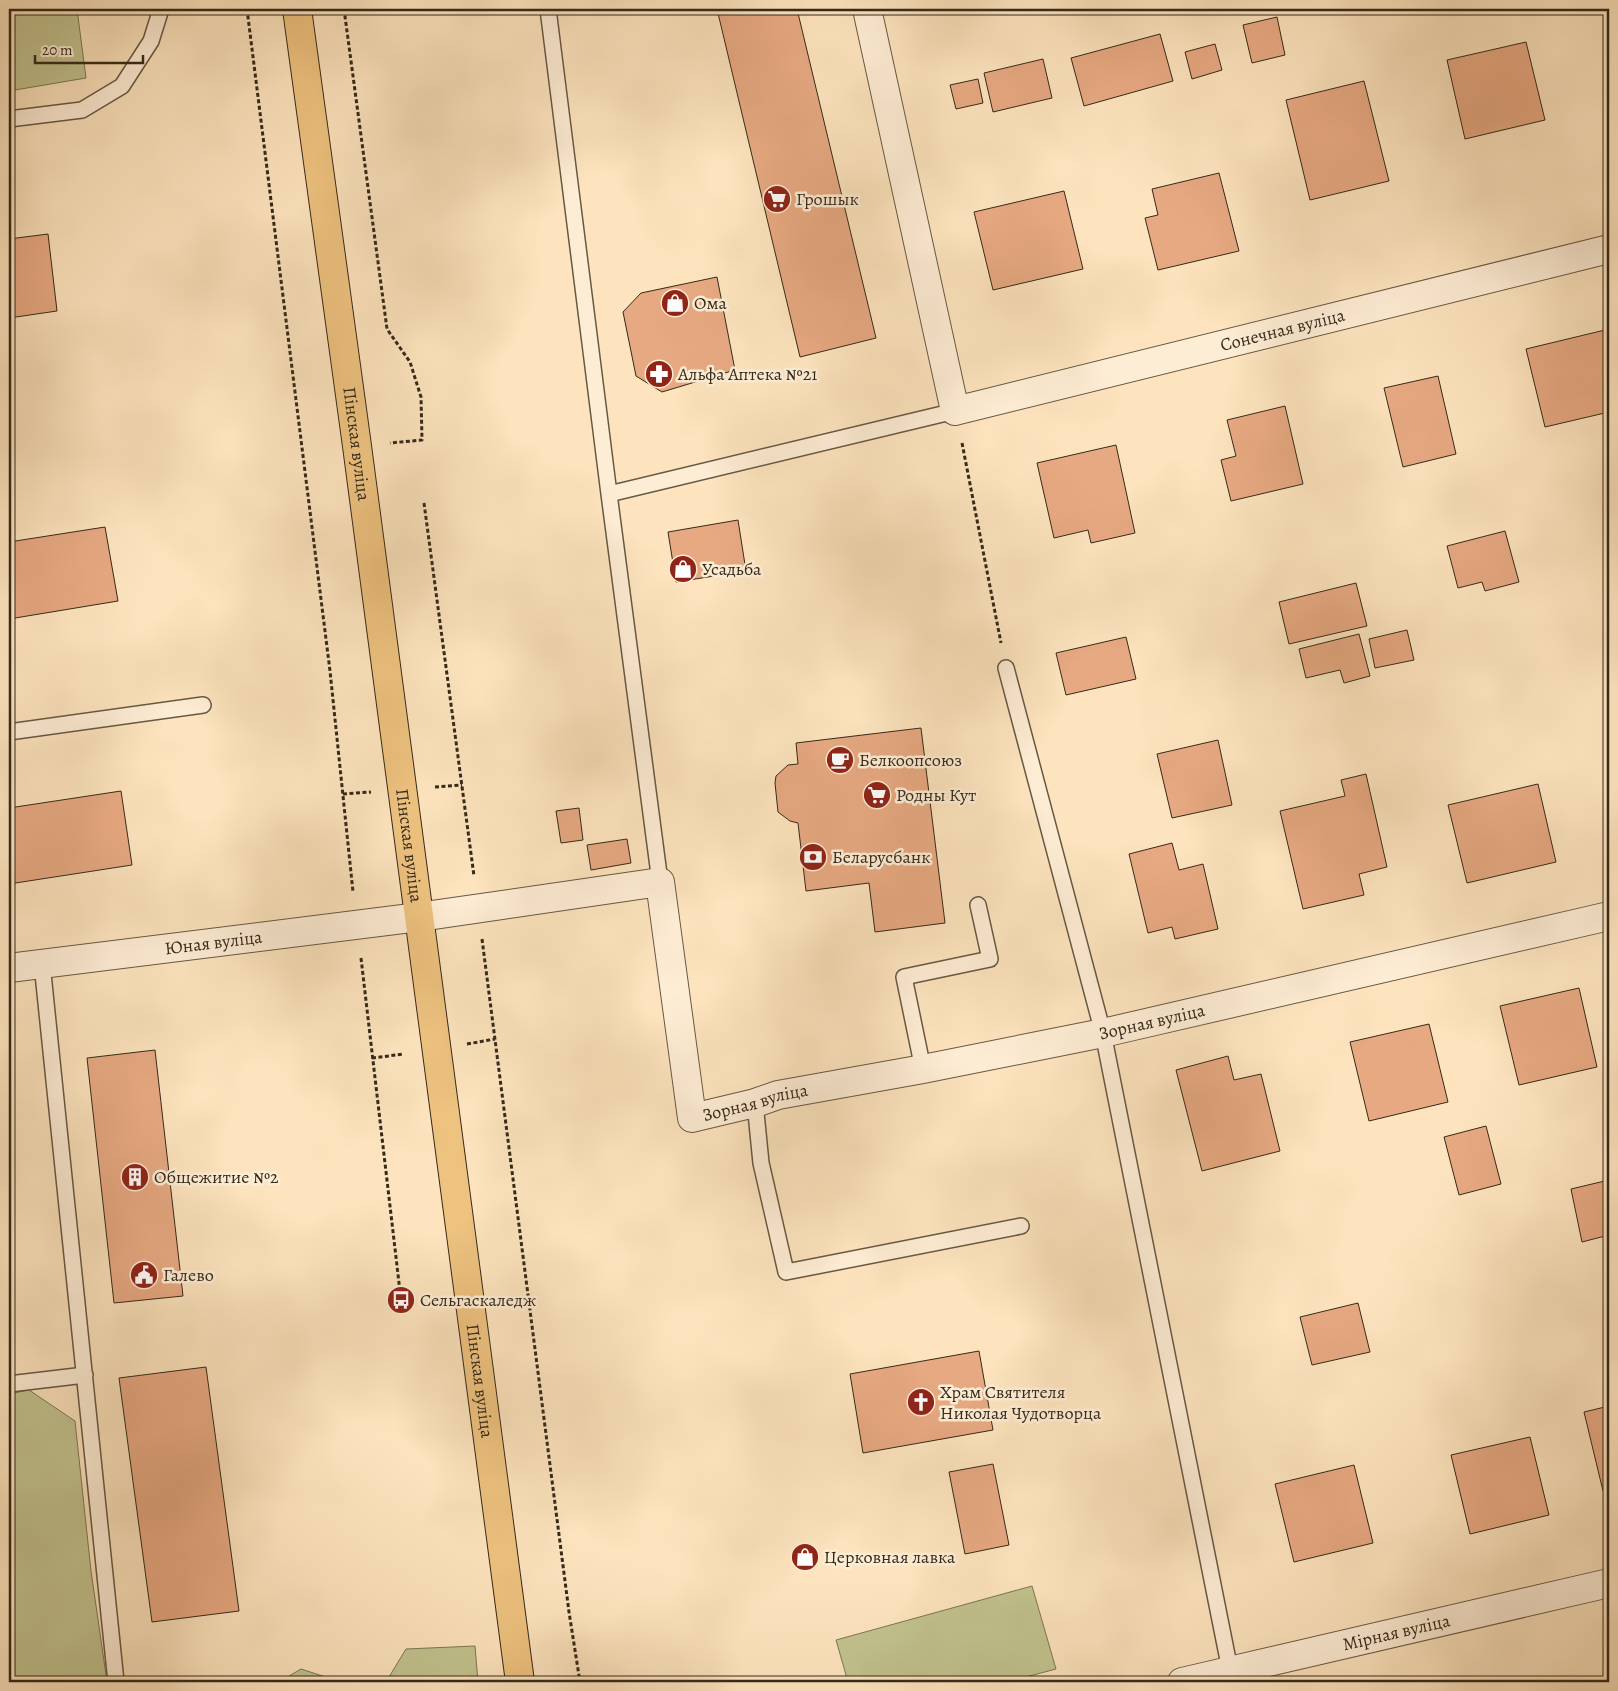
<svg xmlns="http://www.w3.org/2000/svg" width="1618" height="1691" viewBox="0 0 1618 1691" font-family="Alegreya,serif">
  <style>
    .green { fill: #c2c38f; stroke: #7c7654 }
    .building { fill: #e7a982; stroke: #35291a }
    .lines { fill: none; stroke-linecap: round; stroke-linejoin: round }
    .service-casing { stroke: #675843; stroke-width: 18 }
    .minor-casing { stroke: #675843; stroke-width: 30 }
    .primary-casing { stroke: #35291a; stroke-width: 30 }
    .path { stroke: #35291a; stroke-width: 3; stroke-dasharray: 4 2.5; stroke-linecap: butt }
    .service { stroke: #feedd5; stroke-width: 15 }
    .minor { stroke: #feedd5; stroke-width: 28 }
    .primary { stroke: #eec27f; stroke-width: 28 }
    .labels { text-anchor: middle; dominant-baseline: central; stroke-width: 5; stroke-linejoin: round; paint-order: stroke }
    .poi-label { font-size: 18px; fill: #35291a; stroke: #feedd5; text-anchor: start }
    .street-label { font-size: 18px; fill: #35291a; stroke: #feedd5 }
  </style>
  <rect width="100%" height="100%" fill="#fde4be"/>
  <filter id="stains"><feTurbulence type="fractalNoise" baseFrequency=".004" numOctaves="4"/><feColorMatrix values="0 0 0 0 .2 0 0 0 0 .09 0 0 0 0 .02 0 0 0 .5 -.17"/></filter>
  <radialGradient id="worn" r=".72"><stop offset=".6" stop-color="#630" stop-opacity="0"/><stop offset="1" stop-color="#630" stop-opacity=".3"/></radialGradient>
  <path class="green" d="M9 9H77L86 78 9 91Z
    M29 1390 75 1421 91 1571 107 1682H9V1394Z
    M1032 1586 1056 1669 1007 1682H848L836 1640Z
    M475 1646 478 1682H386L406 1649Z
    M301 1669 341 1682H279Z"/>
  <path class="building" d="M717 9H797L876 338 800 357Z
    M1277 17 1285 55 1252 63 1243 25Z
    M1160 34 1173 81 1084 106 1071 58Z
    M1526 42 1545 120 1465 139 1447 60Z
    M1215 44 1222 70 1192 79 1185 52Z
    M1043 59 1052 98 993 112 984 73Z
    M978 79 983 103 956 109 950 85Z
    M1364 81 1389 181 1310 200 1286 100Z
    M1219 173 1239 251 1158 270 1145 218 1158 215 1152 189Z
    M1064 191 1083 269 993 290 974 212Z
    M48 234 57 311 9 318V239Z
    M717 277 735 370 662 392 636 376 623 312 641 293Z
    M1605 330 1609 348V412L1545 427 1526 349Z
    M1438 376 1456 454 1403 467 1384 388Z
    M1285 406 1303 484 1231 501 1221 460 1236 456 1227 420Z
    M1116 445 1135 533 1091 543 1088 530 1054 538 1037 463Z
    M738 520 746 571 676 582 668 532Z
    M105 527 118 601 9 619V542Z
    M1505 531 1519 582 1485 591 1482 582 1458 588 1447 546Z
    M1356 583 1367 626 1289 644 1279 602Z
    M1407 630 1414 660 1375 668 1369 639Z
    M1359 634 1370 676 1344 683 1340 670 1306 678 1299 649Z
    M1126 637 1136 679 1066 695 1056 653Z
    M921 728 945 923 875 932 869 883 806 891 798 823 790 821 778 812 775 783 776 776 788 765 798 764 796 743Z
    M1218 740 1232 805 1172 818 1157 754Z
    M1366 774 1387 867 1359 874 1364 895 1303 909 1280 811 1345 796 1341 780Z
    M1538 784 1556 862 1467 883 1448 805Z
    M121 791 132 865 9 884V808Z
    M579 808 583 840 561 843 556 811Z
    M627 839 631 863 591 870 587 845Z
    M1172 843 1179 870 1203 864 1218 929 1175 939 1172 927 1148 933 1129 854Z
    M1579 988 1597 1067 1519 1085 1500 1006Z
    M1429 1024 1448 1102 1369 1121 1350 1042Z
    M155 1050 183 1296 114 1303 87 1058Z
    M1228 1056 1234 1080 1261 1074 1280 1151 1202 1171 1176 1070Z
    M1486 1126 1501 1184 1459 1195 1444 1137Z
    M1609 1180V1235L1582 1242 1571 1189Z
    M1358 1303 1370 1352 1312 1365 1300 1317Z
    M979 1351 993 1430 863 1453 850 1374Z
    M206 1367 239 1611 152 1622 119 1378Z
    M1609 1406V1489L1603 1491 1584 1412Z
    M1530 1437 1549 1515 1470 1534 1451 1455Z
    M993 1464 1009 1545 965 1554 949 1472Z
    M1354 1465 1373 1543 1294 1562 1275 1484Z"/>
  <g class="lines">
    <defs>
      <path id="service" d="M548 9 609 494 660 882
        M9 119 82 110 122 86 151 41 161 9
        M609 494 955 411
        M1006 668 1103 1033 1230 1670
        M9 732 203 705
        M42 964 116 1682
        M923 1069 904 977 990 959 978 905
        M755 1103 761 1163 786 1272 1021 1226
        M9 1384 85 1375"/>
      <g id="minor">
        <path id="s1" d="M867 9 955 411 1609 249"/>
        <path id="s2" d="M9 968 419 917 660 882 692 1118 755 1103 778 1095 923 1069 1103 1033 1609 916"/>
        <path id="s3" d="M1182 1682 1609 1583"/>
      </g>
      <g id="primary">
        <path id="s4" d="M297 9C316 155 338 300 357 446 411 858 465 1270 520 1682"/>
      </g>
    </defs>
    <use href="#service" class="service-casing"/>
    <use href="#minor" class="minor-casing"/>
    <use href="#primary" class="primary-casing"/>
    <path class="path" d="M247 9 330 671 353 892
      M344 9 387 329 410 362 421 397 422 440 390 443
      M962 443 1001 643
      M424 503 474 876
      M435 787 462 785
      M343 794 371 792
      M482 939 569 1612 580 1682
      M361 958 401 1300
      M467 1044 495 1039
      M372 1058 404 1054"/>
    <use href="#service" class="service"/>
    <use href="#minor" class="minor"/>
    <use href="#primary" class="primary"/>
  </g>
  <defs>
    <symbol id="supermarket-disc" viewBox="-11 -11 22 22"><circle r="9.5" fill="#8f2418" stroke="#feedd5"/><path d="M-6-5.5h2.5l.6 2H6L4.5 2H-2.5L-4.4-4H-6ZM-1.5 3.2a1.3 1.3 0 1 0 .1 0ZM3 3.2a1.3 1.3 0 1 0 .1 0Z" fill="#fff"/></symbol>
    <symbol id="shop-disc" viewBox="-11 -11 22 22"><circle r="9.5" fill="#8f2418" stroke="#feedd5"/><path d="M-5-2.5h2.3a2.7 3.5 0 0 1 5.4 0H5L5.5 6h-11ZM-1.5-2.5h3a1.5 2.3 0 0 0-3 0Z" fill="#fff"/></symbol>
    <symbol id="pharmacy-disc" viewBox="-11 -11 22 22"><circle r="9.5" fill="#8f2418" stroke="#feedd5"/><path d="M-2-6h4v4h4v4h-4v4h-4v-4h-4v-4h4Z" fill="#fff"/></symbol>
    <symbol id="cafe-disc" viewBox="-11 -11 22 22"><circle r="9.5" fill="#8f2418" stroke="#feedd5"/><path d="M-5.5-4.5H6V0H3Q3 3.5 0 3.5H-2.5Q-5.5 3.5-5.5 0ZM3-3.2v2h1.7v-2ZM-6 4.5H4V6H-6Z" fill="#fff"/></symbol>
    <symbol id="bank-disc" viewBox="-11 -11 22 22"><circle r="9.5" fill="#8f2418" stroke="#feedd5"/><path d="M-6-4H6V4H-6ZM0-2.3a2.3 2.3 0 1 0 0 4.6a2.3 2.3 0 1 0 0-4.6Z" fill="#fff"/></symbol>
    <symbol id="building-disc" viewBox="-11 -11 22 22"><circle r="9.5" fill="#8f2418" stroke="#feedd5"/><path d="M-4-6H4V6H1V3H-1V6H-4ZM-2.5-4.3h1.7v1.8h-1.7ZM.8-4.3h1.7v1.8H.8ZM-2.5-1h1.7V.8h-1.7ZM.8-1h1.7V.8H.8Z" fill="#fff"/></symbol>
    <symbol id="civic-disc" viewBox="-11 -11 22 22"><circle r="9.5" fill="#8f2418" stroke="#feedd5"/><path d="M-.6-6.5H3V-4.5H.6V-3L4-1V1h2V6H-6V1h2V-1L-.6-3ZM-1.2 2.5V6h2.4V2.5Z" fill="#fff"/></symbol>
    <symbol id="bus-disc" viewBox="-11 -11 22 22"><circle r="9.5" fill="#8f2418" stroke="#feedd5"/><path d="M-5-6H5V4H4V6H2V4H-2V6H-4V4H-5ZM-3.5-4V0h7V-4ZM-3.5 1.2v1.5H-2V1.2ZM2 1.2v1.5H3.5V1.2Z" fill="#fff"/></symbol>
    <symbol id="church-disc" viewBox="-11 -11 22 22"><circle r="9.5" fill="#8f2418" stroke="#feedd5"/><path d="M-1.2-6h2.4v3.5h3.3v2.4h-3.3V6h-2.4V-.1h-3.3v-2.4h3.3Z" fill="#fff"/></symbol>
  </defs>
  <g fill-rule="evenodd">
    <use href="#supermarket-disc" x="761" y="183" width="32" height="32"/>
    <use href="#shop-disc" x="659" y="287" width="32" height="32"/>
    <use href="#pharmacy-disc" x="643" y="358" width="32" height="32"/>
    <use href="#shop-disc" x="667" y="553" width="32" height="32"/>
    <use href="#cafe-disc" x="824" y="744" width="32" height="32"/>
    <use href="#supermarket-disc" x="861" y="779" width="32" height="32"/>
    <use href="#bank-disc" x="797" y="841" width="32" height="32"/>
    <use href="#building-disc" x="119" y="1161" width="32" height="32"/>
    <use href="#civic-disc" x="128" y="1259" width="32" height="32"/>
    <use href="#bus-disc" x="385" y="1284" width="32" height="32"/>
    <use href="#church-disc" x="905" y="1386" width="32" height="32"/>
    <use href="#shop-disc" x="789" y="1541" width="32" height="32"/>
  </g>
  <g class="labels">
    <g class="poi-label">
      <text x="796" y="199">Грошык</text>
      <text x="694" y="303">Ома</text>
      <text x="678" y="374">Альфа Аптека №21</text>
      <text x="702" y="569">Усадьба</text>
      <text x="859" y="760">Белкоопсоюз</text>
      <text x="896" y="795">Родны Кут</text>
      <text x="832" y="857">Беларусбанк</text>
      <text x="154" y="1177">Общежитие №2</text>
      <text x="163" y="1275">Галево</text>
      <text x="420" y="1300">Сельгаскаледж</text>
      <text x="940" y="1392">Храм Святителя<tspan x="940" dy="21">Николая Чудотворца</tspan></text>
      <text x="824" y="1557">Церковная лавка</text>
    </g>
    <g class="street-label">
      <text stroke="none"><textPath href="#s1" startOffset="749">Сонечная вуліца</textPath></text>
      <text stroke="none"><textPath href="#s4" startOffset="439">Пінская вуліца</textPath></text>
      <text stroke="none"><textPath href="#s4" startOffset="844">Пінская вуліца</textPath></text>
      <text stroke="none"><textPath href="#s2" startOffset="206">Юная вуліца</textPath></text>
      <text stroke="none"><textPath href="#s2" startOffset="1365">Зорная вуліца</textPath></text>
      <text stroke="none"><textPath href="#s2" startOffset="960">Зорная вуліца</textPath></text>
      <text stroke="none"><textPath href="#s4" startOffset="1384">Пінская вуліца</textPath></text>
      <text stroke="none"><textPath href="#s3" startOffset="220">Мірная вуліца</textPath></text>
    </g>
  </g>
  <rect width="1618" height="1691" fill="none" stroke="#fde4be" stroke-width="30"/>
  <rect x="10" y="10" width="1598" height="1671" fill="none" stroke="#35291a" stroke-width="2.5"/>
  <rect x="15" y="15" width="1588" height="1661" fill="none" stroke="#35291a"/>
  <path d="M35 55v8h108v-8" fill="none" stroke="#35291a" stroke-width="2.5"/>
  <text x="42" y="55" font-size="15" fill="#35291a" stroke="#feedd5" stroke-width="4" paint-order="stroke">20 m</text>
  <rect width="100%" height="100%" filter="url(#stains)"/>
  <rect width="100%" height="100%" fill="url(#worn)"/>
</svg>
